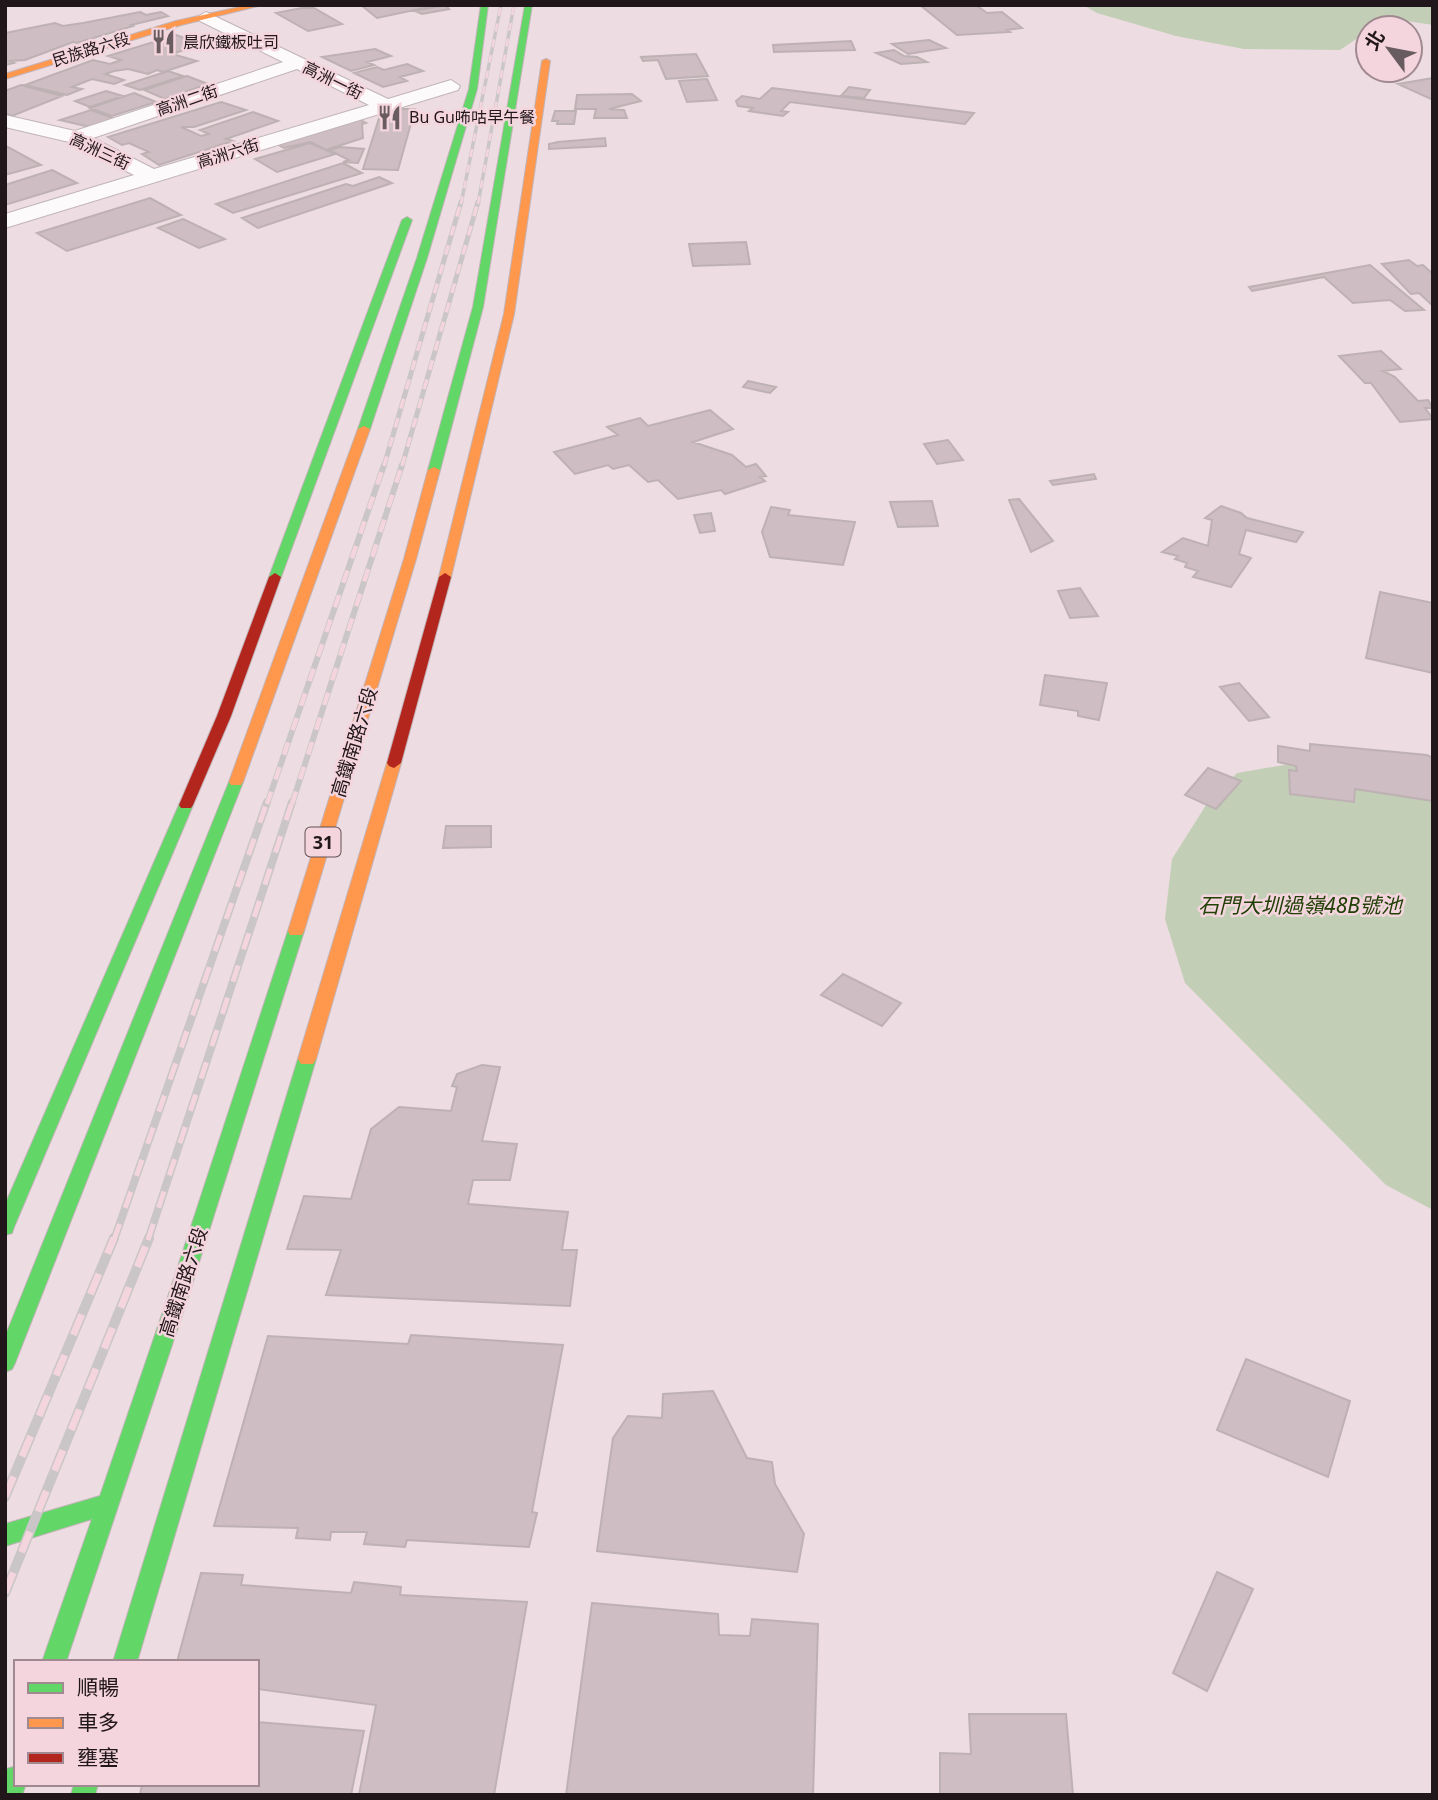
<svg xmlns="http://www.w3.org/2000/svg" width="1438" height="1800" viewBox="0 0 1438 1800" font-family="'Noto Sans','Noto Sans TC',sans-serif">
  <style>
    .water { fill: #c2cfb6 }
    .building { fill: #cebdc2; stroke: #beb1b4; stroke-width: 2 }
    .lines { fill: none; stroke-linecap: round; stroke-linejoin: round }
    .street-casing { stroke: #c1b4b8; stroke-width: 2 }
    .fast-casing { stroke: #c1b4b8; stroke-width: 2 }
    .slow-casing { stroke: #c1b4b8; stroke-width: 2 }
    .jam-casing { stroke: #c1b4b8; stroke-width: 2 }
    .street { fill: #fcfafa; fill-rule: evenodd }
    .fast { fill: #63d668; fill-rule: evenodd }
    .slow { fill: #ff974d; fill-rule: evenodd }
    .jam { fill: #b3261e; fill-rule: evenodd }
    .rail-far4-casing { stroke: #cac6c7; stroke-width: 3.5 }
    .rail-far3-casing { stroke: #cac6c7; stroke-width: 5 }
    .rail-far2-casing { stroke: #cac6c7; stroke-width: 6 }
    .rail-far1-casing { stroke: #cac6c7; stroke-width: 8 }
    .rail-casing { stroke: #cac6c7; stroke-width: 10 }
    .rail-far4 { stroke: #f4d5de; stroke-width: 2.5; stroke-dasharray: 8; stroke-linecap: butt }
    .rail-far3 { stroke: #f4d5de; stroke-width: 3.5; stroke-dasharray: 10; stroke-linecap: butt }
    .rail-far2 { stroke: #f4d5de; stroke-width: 4.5; stroke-dasharray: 13; stroke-linecap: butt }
    .rail-far1 { stroke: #f4d5de; stroke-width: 5; stroke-dasharray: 17; stroke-linecap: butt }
    .rail { stroke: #f4d5de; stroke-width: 7; stroke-dasharray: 22; stroke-linecap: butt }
    .labels { text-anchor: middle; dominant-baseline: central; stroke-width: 5; stroke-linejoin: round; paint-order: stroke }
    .far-poi-label { font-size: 16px; fill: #21171a; stroke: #f4d5de; text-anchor: start }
    .far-street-label { font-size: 16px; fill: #21171a; stroke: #f4d5de }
    .shield { fill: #f4d5de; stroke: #605055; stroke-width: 2 }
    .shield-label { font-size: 18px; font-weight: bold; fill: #21171a }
    .street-label { font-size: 19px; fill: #21171a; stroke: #f4d5de }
    .water-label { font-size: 21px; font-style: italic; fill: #204006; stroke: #f4d5de }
  </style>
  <rect width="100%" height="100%" fill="#eddce1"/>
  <path class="water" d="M1083 5H1433V25L1394 19 1368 28V31L1340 50 1244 49 1176 36 1097 13Z
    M1296 763 1433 785V1210L1386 1185 1185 983 1165 919 1172 859 1208 802 1237 773Z"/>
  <path class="building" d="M361 5H438L377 18Z
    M445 5 449 9 422 14 415 11Z
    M920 5H976L987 13 1002 12 1022 28 1007 30 1010 32 957 35Z
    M302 8H314L342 24 308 31 276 13Z
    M140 12 146 15 161 12 168 16 131 25 133 26 77 43 73 42 25 60 10 61 14 63 5 65V33L55 23 63 26 83 23Z
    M225 33 240 40 219 47 197 41Z
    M176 35 202 44 172 54 197 61 163 72 157 70 148 74 128 69 114 71 105 74 124 80 114 84 92 79 72 87 82 89 67 95 25 85 93 60 110 64 121 60 108 56Z
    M929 40 946 48 908 54 892 44Z
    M851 41 855 50 774 52 773 45Z
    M375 49 391 56 367 62 374 65 351 71 322 57Z
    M894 50 904 56 917 57 927 62 901 64 876 53Z
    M696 54 708 76 666 79 658 60 643 61 641 57Z
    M407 64 423 71 400 77 407 81 383 87 354 73 377 67 384 70Z
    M168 71 183 76 140 90 125 85Z
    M187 76 208 84 165 99 144 90Z
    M1433 78V100L1398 84Z
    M707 79 717 100 687 102 679 81Z
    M21 85 62 96 12 116 5 113V91Z
    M849 87 870 90 864 98 841 96Z
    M772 88 974 113 965 124 790 102 781 111 788 112 783 116 749 111 753 108 738 106 736 101 742 96 760 99Z
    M106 91 123 96 90 107 75 101Z
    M134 93 156 102 112 116 90 108Z
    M632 94 641 101 609 109 624 110 627 118H594L596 109H575L577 95Z
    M221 102 246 110 194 127H181L201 136 209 134 200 130 253 112 278 121 226 139 233 141 159 165 142 154 149 152 129 143 122 145 108 137Z
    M402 109H415L398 170 363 169 380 115Z
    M91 110 115 119 90 127 60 120Z
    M555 111H576L574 124H557L558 121H552Z
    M357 118 366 123 362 124 363 138 326 150 311 142 284 148 277 144Z
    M605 138 606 146 549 149V144L558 142Z
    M310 143 335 154 277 172 255 159Z
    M5 146H6L41 165 5 175Z
    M341 147 364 149 358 163 343 162 349 160 329 150Z
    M343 163 362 173 233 213 216 204Z
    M52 170 77 183 5 205V185Z
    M379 177 392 183 258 228 242 218 346 184 353 186Z
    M150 198 181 215 67 251 37 233Z
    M183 219 225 239 199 248 158 228Z
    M746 242 750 264 693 266 689 244Z
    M1409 260 1417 266 1423 265 1433 274V306L1419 293 1411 294 1382 264Z
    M1370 265 1424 310 1405 311 1390 300 1353 303 1324 277 1252 291 1249 287Z
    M1381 351 1401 369 1383 371 1395 377 1418 401 1428 400 1433 408H1425L1433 419 1400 422 1371 383H1365L1339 356Z
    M748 381 776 387 770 393 743 387Z
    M710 410 733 429 693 442 732 455 746 467 756 464 766 476 760 477 765 481 725 494 721 490 678 499 658 480 648 482 629 465 613 469 608 465 575 474 554 452 618 435 607 427 640 418 648 426Z
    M948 440 963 460 937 464 924 444Z
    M1094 474 1096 479 1053 485 1050 481Z
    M1019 499 1053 541 1031 552 1009 500Z
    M932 501 938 526 898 527 890 502Z
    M1221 506 1241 513 1247 518 1303 532 1296 542 1246 530 1239 554 1251 558 1231 587 1193 577 1198 571 1185 567 1187 563 1175 559 1178 556 1162 552 1183 538 1208 546 1212 520 1205 518Z
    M771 507 790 510 788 515 855 522 843 565 770 557 762 532Z
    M711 513 715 531 700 533 694 515Z
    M1080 588 1098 616 1070 618 1058 591Z
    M1380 592 1433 603V673L1366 658Z
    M1045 675 1107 683 1099 720 1078 716V711L1040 705Z
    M1239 683 1269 717 1249 721 1220 687Z
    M1310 744 1427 755 1433 758V801L1355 789 1354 802 1290 794 1289 770 1297 771 1296 766 1278 762V746L1310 751Z
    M1208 768 1241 781 1216 809 1185 795Z
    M446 826H491V847L443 848Z
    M843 974 901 1003 882 1026 821 995Z
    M482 1065 500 1067 482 1141 517 1144 510 1180H473L468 1204 568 1212 562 1250H577L570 1306 326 1295 341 1250 287 1249 304 1196 351 1199 371 1129 399 1107 451 1111 457 1087 452 1086 457 1074Z
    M411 1335 563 1345 532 1512 537 1513 529 1547 407 1540 405 1547 364 1544 367 1532H331L330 1540 296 1538 298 1528 214 1526 268 1336 408 1344Z
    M1246 1359 1350 1401 1328 1477 1217 1430Z
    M713 1391 747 1458 772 1462 775 1484 804 1534 797 1572 597 1551 613 1438 628 1416 662 1418 663 1394Z
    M1217 1572 1253 1589 1207 1691 1173 1673Z
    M201 1573 243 1575 241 1585 351 1593 354 1582 401 1587 400 1595 527 1602 494 1795H359L376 1705 257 1689V1662H177Z
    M592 1603 718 1614 719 1635 750 1636 752 1619 818 1624 813 1795H566Z
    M969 1714H1066L1073 1795H940V1753L971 1754Z
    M257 1722 364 1731 351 1795H140L142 1784H257Z"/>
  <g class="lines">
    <defs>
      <path id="street" d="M206 12 388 99 451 80 460 86 458 90 5 228V214L134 175 69 142 5 127V115L75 131 283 62 200 21 197 17ZM297 69 369 105 154 169 93 138Z"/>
      <path id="fast" d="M481 5H488L477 89 427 258 370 429 360 431 358 429 417 258 469 89Z
        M525 5H532L483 307 440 470 434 473 428 470 473 307Z
        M407 217 412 220 281 577 275 581 271 580 269 577 402 220Z
        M236 777 243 782 15 1363 12 1369 5 1372V1337L229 782Z
        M186 800 193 805 14 1227 12 1233 5 1235V1205L179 805Z
        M296 925 304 931 187 1300 66 1662H42L92 1519 5 1546V1524L100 1496 167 1300 288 931Z
        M307 1052 313 1054 316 1059 137 1662H113L298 1059 301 1054Z
        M16 1766V1784H26L22 1795H5L7 1769Z
        M74 1784H98L95 1795H71Z"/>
      <path id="slow" d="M249 5H262L181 25 5 79V74L176 21Z
        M546 59 550 61 514 314 451 577 445 581 439 577 504 314 542 61Z
        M364 426 370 429 243 782 241 785H231L229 782 358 429Z
        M434 467 440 470 416 559 304 931 302 935H290L288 931 404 559 428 470Z
        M394 758 401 763 316 1059 313 1064H301L298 1059 387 763Z"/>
      <path id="jam" d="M275 573 281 577 231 716 193 805 191 808H181L179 805 217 716 269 577Z
        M445 573 451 577 401 763 394 768 389 766 387 763 439 577Z"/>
    </defs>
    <use href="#street" class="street-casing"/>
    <use href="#fast" class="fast-casing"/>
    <use href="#slow" class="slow-casing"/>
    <use href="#jam" class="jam-casing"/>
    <use href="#street" class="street"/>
    <use href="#fast" class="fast"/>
    <use href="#slow" class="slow"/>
    <use href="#jam" class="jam"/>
    <defs>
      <path id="rail-far4" d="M461 204 501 5
        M478 204 514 5"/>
      <path id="rail-far3" d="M384 466 461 202
        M402 466 478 202"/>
      <path id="rail-far2" d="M267 804 384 465
        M292 804 402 465"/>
      <path id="rail-far1" d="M114 1240 267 802
        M148 1240 292 802"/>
      <path id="rail" d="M5 1497 114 1238
        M5 1593 149 1238"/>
    </defs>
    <use href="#rail-far4" class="rail-far4-casing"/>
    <use href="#rail-far3" class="rail-far3-casing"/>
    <use href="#rail-far2" class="rail-far2-casing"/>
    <use href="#rail-far1" class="rail-far1-casing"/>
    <use href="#rail" class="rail-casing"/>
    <use href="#rail-far4" class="rail-far4"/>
    <use href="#rail-far3" class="rail-far3"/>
    <use href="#rail-far2" class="rail-far2"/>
    <use href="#rail-far1" class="rail-far1"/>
    <use href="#rail" class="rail"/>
  </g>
  <defs>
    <symbol id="restaurant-bare" viewBox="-9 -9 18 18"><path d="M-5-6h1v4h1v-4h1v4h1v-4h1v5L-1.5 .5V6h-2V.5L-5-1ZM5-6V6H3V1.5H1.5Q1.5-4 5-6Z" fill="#685c60" stroke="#f4d5de" stroke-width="2.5" paint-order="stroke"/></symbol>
  </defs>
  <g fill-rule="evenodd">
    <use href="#restaurant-bare" x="146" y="24" width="35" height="35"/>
    <use href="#restaurant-bare" x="372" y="100" width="35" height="35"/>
  </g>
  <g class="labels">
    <g class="far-poi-label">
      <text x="183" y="42">晨欣鐵板吐司</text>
      <text x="409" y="117">Bu Gu咘咕早午餐</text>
    </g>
    <g class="far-street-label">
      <text transform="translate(91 49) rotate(-17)">民族路六段</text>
      <text transform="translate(333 80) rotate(26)">高洲一街</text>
      <text transform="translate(187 100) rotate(-19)">高洲二街</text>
      <text transform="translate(100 151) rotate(25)">高洲三街</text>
      <text transform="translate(228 153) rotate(-17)">高洲六街</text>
    </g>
    <rect class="shield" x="305.5" y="827.5" width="35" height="29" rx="5"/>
    <g class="shield-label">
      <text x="323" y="842">31</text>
    </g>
    <g class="street-label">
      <text transform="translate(354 742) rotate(-73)">高鐵南路六段</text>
      <text transform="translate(183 1282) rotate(-72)">高鐵南路六段</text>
    </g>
    <g class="water-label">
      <text x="1300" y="905">石門大圳過嶺48B號池</text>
    </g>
  </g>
  <rect width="1438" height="1800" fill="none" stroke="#21171a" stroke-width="14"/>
  <rect x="14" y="1660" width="245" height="126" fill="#f4d5de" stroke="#a08990" stroke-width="2"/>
  <rect x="28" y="1683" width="35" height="10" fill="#63d668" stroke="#a08990" stroke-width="2"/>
  <text x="77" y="1695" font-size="21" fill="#21171a">順暢</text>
  <rect x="28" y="1718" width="35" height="10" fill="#ff974d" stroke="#a08990" stroke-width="2"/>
  <text x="77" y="1730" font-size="21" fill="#21171a">車多</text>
  <rect x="28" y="1753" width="35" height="10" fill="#b3261e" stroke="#a08990" stroke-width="2"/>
  <text x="77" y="1765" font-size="21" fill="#21171a">壅塞</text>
  <g transform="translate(1389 49) rotate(302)"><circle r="33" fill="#f4d5de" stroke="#a08990" stroke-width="2"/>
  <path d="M0-5L12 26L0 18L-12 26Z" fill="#685c60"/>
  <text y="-10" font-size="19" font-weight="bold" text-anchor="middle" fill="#21171a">北</text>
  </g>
</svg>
